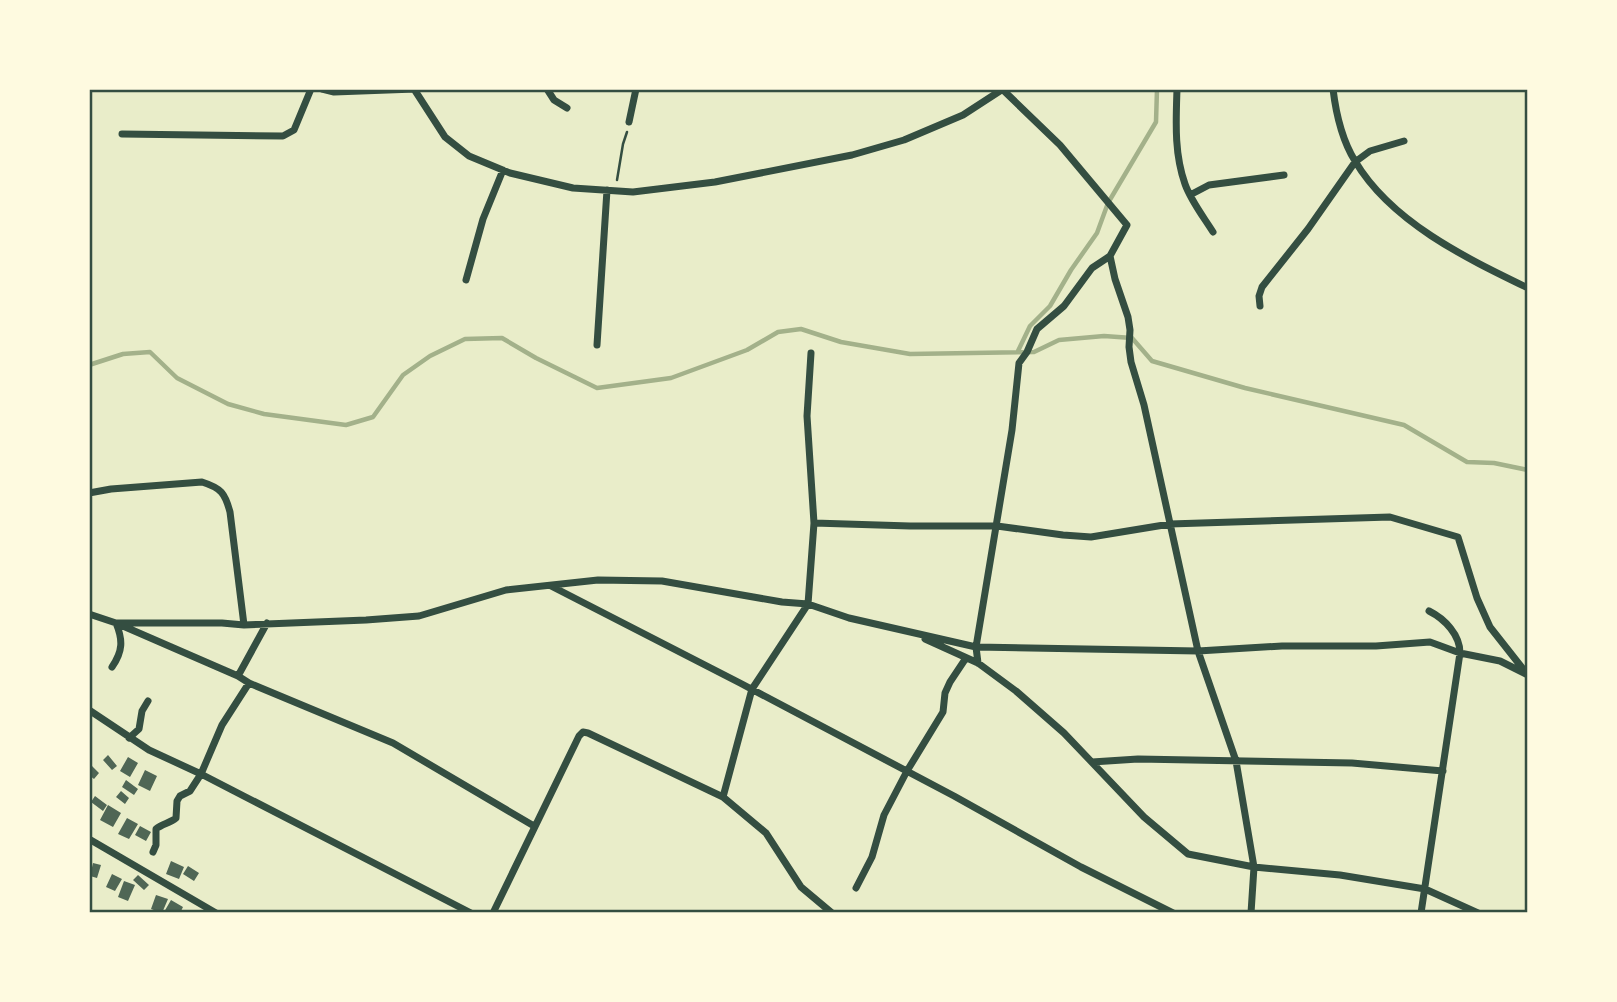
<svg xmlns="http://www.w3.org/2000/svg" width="1617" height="1002" viewBox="0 0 1617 1002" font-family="Manrope,sans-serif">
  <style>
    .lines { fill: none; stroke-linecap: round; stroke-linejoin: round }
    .stream { stroke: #a3b18a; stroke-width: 4.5 }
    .building { fill: #4f6655 }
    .path { stroke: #344e41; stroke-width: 2.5 }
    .minor { stroke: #344e41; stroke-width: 7 }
    .neatline { fill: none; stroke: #344e41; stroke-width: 2.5 }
  </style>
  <rect width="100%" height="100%" fill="#e9edc9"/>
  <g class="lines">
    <path class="stream" d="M1018 351 1030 326 1050 306 1071 270 1097 233 1108 203 1156 122 1157 89
      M89 365 123 354 150 352 177 378 228 404 264 414 346 425 373 417 403 375 430 356 465 339 502 338 536 358 597 388 671 378 747 350 778 332 801 329 841 342 910 354 1034 352 1059 340 1104 336 1132 338 1152 361 1245 388 1404 425 1467 462 1494 463 1528 470"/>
  </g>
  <path class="building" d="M108 755 117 766 112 770 103 760Z
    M128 757 138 763 130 777 120 771Z
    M92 766 99 773 94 779 89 775V769Z
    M145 770 157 776 150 791 138 785Z
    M126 780 138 789 134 795 122 787Z
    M121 791 129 798 125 804 116 797Z
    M95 796 107 805 103 811 91 802Z
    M108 805 121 813 113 827 100 820Z
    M127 818 138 824 129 839 118 834Z
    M140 826 151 832 146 841 135 835Z
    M171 861 184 867 179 879 166 874Z
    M93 863 101 865 97 878 90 876Z
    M188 866 199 873 194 881 183 874Z
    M112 874 122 879 115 891 106 887Z
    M138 875 149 885 144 890 133 880Z
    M124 881 135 885 128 901 118 897Z
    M156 895 168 899 162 913 151 909Z
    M171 900 183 907 180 913 164 912Z"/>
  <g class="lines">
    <path class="path" d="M617 180 623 144 627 132"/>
    <path class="minor" d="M322 89 334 92 415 89
      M414 89 445 137 469 156 510 173 573 188 633 192 715 182 852 155 904 140 963 115 1003 89
      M547 89 554 100 567 108
      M1002 89 1060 145 1127 225 1110 256 1115 279 1128 317 1130 330 1129 347 1131 362 1144 405 1198 651 1236 761 1254 867 1251 913
      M1177 89C1176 121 1174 153 1185 184 1191 201 1203 216 1213 232
      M1333 89C1336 114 1342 140 1355 161 1391 222 1466 258 1528 288
      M629 122 636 89
      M122 134 283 136 294 130 311 89
      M1190 195 1209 185 1284 175
      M466 280 483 219 503 170
      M1260 306 1259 296 1262 287 1308 229 1355 162 1370 151 1404 141
      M597 345 607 190
      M89 493 111 489 202 482C221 488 225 493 230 512L244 625
      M814 523 910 526H997L1063 535 1091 537 1170 524 1390 517 1458 537 1477 598 1490 627 1527 674
      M551 586 740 683 954 796 1081 867 1173 913
      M89 614 116 623H222L244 625 366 620 419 616 506 590 598 580 662 581 782 602 808 604 849 618 976 647 1198 651 1282 646H1376L1430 642 1460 653 1500 661 1528 675
      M925 639 978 663 1016 691 1064 733 1144 817 1188 854 1254 867 1340 875 1425 889 1478 913
      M978 663 976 647 1012 430 1019 363 1027 352 1037 329 1064 306 1092 268 1110 256
      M112 667C123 651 123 640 116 623L238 676 249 683 393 743 534 826
      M238 676 267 623
      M89 710 149 750 201 774 471 913
      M129 738 139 729 142 711 148 701
      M1092 762 1138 759 1352 763 1443 771
      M723 797 752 689 808 604 814 523 807 416 811 353
      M89 839 216 913
      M153 852 156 845V829C162 824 170 823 176 818L177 801 180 796 190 791 201 774 222 725 249 683
      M856 888 872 857 884 815 907 771 943 712 945 693 950 682 966 658
      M493 913 579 736 583 732 588 733 723 797 766 833 801 887 832 913
      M1421 913 1460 653C1460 635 1445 619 1429 611"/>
  </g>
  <rect width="1617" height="1002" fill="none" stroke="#fefae0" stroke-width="182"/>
  <rect x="91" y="91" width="1435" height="820" class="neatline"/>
</svg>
